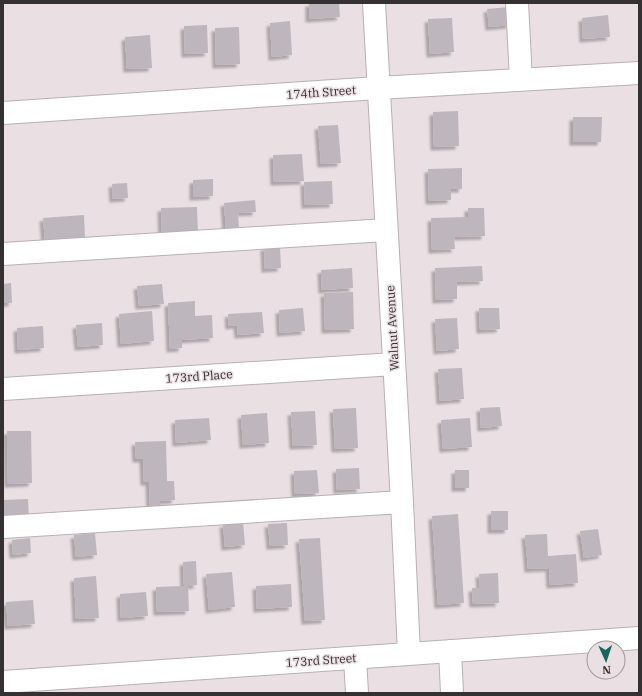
<svg xmlns="http://www.w3.org/2000/svg" width="642" height="696" viewBox="0 0 642 696" font-family="'IBM Plex Serif',serif">
  <style>
    .building { fill: #bdb6bd; filter: url(#shadow) }
    .lines { fill: none; stroke-linecap: round; stroke-linejoin: round }
    .minor-casing { stroke: #baafb2; stroke-width: 24 }
    .minor { stroke: #fff; stroke-width: 22 }
    .labels { text-anchor: middle; dominant-baseline: central; stroke-width: 3; stroke-linejoin: round; paint-order: stroke }
    .street-label { font-size: 12px; fill: #353031; stroke: #eadfe2 }
  </style>
  <defs>
    <filter id="shadow"><feDropShadow dx="-3.5" dy="3.5" stdDeviation="1" flood-color="#0004"/></filter>
  </defs>
  <rect width="100%" height="100%" fill="#eadfe2"/>
  <path class="building" d="M309 3H339L340 17 309 19Z
    M509 7 510 25 489 27 487 9Z
    M608 15 610 37 583 39 582 18Z
    M452 18 454 52 430 54 428 19Z
    M290 21 292 55 272 57 270 23Z
    M207 25 208 53 185 54 184 26Z
    M239 27 240 64 216 65 215 28Z
    M150 35 152 68 127 69 125 37Z
    M458 111 459 146 434 147 433 112Z
    M573 117H602L601 142H573Z
    M338 125 341 163 321 164 318 126Z
    M302 154 304 181 274 182 273 155Z
    M462 168V189H451V200L429 201 428 169Z
    M213 179V196L193 197V180Z
    M332 181 333 204 305 205 304 182Z
    M127 183 128 198 113 199 112 184Z
    M255 200 256 212 238 213 239 228 226 229 224 203Z
    M197 207 198 234 162 236 161 208Z
    M468 208H484L485 236 454 237 455 249 432 250 431 218 468 217Z
    M84 215 85 238 45 241 43 218Z
    M264 247H280L281 268 265 269Z
    M482 266 483 281 457 282V299L436 300 435 268Z
    M352 268 353 288 322 290 321 270Z
    M11 283 12 303H3V284Z
    M162 284 164 304 139 306 137 286Z
    M353 292 354 329 325 330 324 293Z
    M195 301V316L212 315 213 338 182 340V348L170 349 168 303Z
    M303 308 305 331 280 333 279 310Z
    M479 308H499L500 329 480 330Z
    M152 311 154 341 121 344 119 314Z
    M262 312 264 333 238 335 237 325 229 326 228 314Z
    M457 318 459 349 437 351 435 319Z
    M102 323 103 345 78 347 76 325Z
    M43 326 44 348 18 350 17 328Z
    M462 368 464 399 440 401 438 369Z
    M500 407 502 426 481 428 480 408Z
    M356 408 358 448 335 449 333 409Z
    M315 411 317 445 293 446 291 412Z
    M267 413 269 443 243 445 241 415Z
    M209 418 211 440 176 443 175 420Z
    M470 418 472 447 443 449 441 420Z
    M7 431H31L32 483 8 484Z
    M166 441 167 481H174L175 500 160 501V507H150L149 482H144L143 459H136L135 442Z
    M359 468 360 489 337 490 336 469Z
    M317 470 319 493 295 494 294 471Z
    M455 470H469V488H455Z
    M28 499 29 520H3V500Z
    M491 511H508V530H491Z
    M458 514 464 603 438 605 432 516Z
    M243 523 245 545 225 547 223 524Z
    M287 523 288 545 270 546 268 524Z
    M598 529 602 555 584 558 580 531Z
    M95 533 97 555 76 557 74 535Z
    M547 534 548 556 576 554 578 583 550 585 549 568 528 569 525 535Z
    M30 538 31 553 13 555 12 540Z
    M320 538 325 620 305 621 299 539Z
    M196 561 197 585 188 586 189 611 157 612 156 587 184 586 183 562Z
    M232 572 235 607 209 610 206 574Z
    M498 573 499 603 473 604 472 588H480L479 574Z
    M96 576 99 618 76 619 74 578Z
    M291 584 292 607 257 609 256 586Z
    M146 592 148 616 121 618 120 594Z
    M33 600 35 624 8 626 6 602Z"/>
  <g class="lines">
    <defs>
      <path id="minor" d="M374 3 402 502 409 654
        M517 3 521 80
        M3 113 378 88 639 73
        M3 254 386 230
        M3 389 394 364
        M3 527 402 502
        M450 651 452 693
        M355 658 357 693
        M3 682 639 638"/>
    </defs>
    <use href="#minor" class="minor-casing"/>
    <use href="#minor" class="minor"/>
  </g>
  <g class="labels">
    <g class="street-label">
      <text transform="translate(321 92) rotate(-4)">174th Street</text>
      <text transform="translate(392 328) rotate(-93)">Walnut Avenue</text>
      <text transform="translate(199 376) rotate(-4)">173rd Place</text>
      <text transform="translate(321 660) rotate(-4)">173rd Street</text>
    </g>
  </g>
  <rect width="642" height="696" fill="none" stroke="#353031" stroke-width="8"/>
  <g transform="translate(606 660) rotate(177)"><circle r="19" fill="#eadfe2" stroke="#a2999b"/>
  <path d="M0-3L7 15L0 10L-7 15Z" fill="#19655e"/>
  <text y="-6" font-size="11" font-weight="bold" text-anchor="middle" fill="#353031">N</text>
  </g>
</svg>
